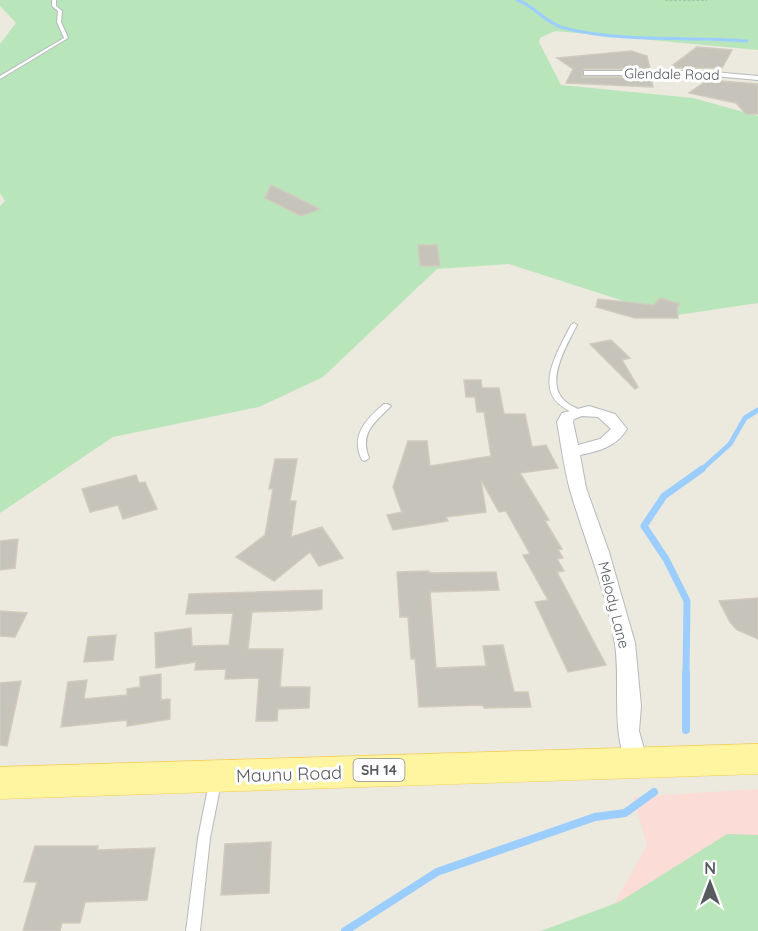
<svg xmlns="http://www.w3.org/2000/svg" width="758" height="931" viewBox="0 0 758 931" font-family="Quicksand,sans-serif">
  <style>
    .medical { fill: #fcdcd7 }
    .green { fill: #b9e5bb }
    .lines { fill: none; stroke-linecap: round; stroke-linejoin: round }
    .stream-far3 { stroke: #9bceff; stroke-width: 3 }
    .stream-far2 { stroke: #9bceff; stroke-width: 5 }
    .stream-far1 { stroke: #9bceff; stroke-width: 7 }
    .stream { stroke: #9bceff; stroke-width: 8 }
    .building { fill: #c6c3bb; stroke: #d0cbbd; stroke-width: 1.5 }
    .lane-casing { stroke: #b6b9be; stroke-width: 2 }
    .street-casing { stroke: #b6b9be; stroke-width: 2 }
    .primary-casing { stroke: #f6cf4d; stroke-width: 1 }
    .path { stroke: #91c6a3; stroke-width: 1.5; stroke-dasharray: 3 1.5; stroke-linecap: butt }
    .lane { fill: #fff; fill-rule: evenodd }
    .street { fill: #fff; fill-rule: evenodd }
    .primary { fill: #fff4a0; fill-rule: evenodd }
    .labels { text-anchor: middle; dominant-baseline: central; stroke-width: 6; stroke-linejoin: round; paint-order: stroke }
    .far-street-label { font-size: 14px; fill: #575b60; stroke: #fff }
    .shield { fill: #fff; stroke: #898c90; stroke-width: 1.5 }
    .shield-label { font-size: 14px; font-weight: bold; fill: #575b60 }
    .street-label { font-size: 15px; fill: #575b60; stroke: #fff }
    .near-street-label { font-size: 18px; fill: #575b60; stroke: #fff }
  </style>
  <rect width="100%" height="100%" fill="#ece9de"/>
  <path class="medical" d="M758 789V931H599L647 845 633 797Z"/>
  <path class="green" d="M0 0H758V50L555 31 540 38 539 42 561 85 693 98 758 116V303L670 316 509 264 437 269 323 377 259 407 113 437 0 513V206L5 201 0 193V44L16 23 0 6Z
    M727 834 758 835V931H541L619 902Z"/>
  <g class="lines">
    <path class="stream-far3" d="M517 0C535 6 545 23 564 28 623 43 687 36 747 41"/>
    <path class="stream-far2" d="M700 471 730 444 745 418 758 410"/>
    <path class="stream-far1" d="M686 674 687 601 666 559 644 526 664 496 702 469"/>
    <path class="stream" d="M686 730V673
      M345 931 437 872 595 817 625 813 654 792"/>
  </g>
  <path class="building" d="M697 47 732 50 722 68H669Z
    M631 51 647 56 650 69H584L582 77H651L653 87 566 83 573 69 557 58Z
    M708 80 758 84V114H746L736 103 689 93Z
    M271 185 320 209 301 216 265 198Z
    M418 245H437L440 266H420Z
    M660 298 680 304 677 307 678 318H635L596 307 598 299 654 305Z
    M611 340 630 358 622 360 638 387 635 389 590 344Z
    M464 380H481L482 388H499L504 414H525L532 447 546 445 558 468 520 473 549 520 545 521 562 549 558 550 563 558 557 559 564 571 557 572 606 665 568 672 535 602 548 600 523 555 530 554 506 511 499 512 481 480 486 512 446 517 448 521 393 530 387 515 402 512 393 487 408 441H427L430 466 491 456 484 412H477L475 397H466Z
    M275 459H297L290 501H296L291 537 322 527 343 558 319 566 310 552 274 581 236 557 265 535 273 489H269Z
    M136 475 139 483 145 482 157 509 123 519 118 505 90 512 82 489Z
    M18 539 15 568 0 570V541Z
    M429 571V573L496 572 499 590 430 592 436 668 486 666 483 646 503 645 514 692H528L531 707 484 708 483 705 419 707 415 659H411L408 617H400L397 572Z
    M322 590V609L318 610 252 612 248 649H283L280 687H310L309 708 278 709 277 721H256L259 678 225 679 226 669 195 670 196 662 156 668 155 633 191 628 192 646 229 645 233 613 186 614 189 594Z
    M758 598V639L737 630 730 622 719 601Z
    M0 611 27 613 15 637 0 636Z
    M116 635 113 660 84 662 88 637Z
    M161 674V700L170 699V719L127 726V720L61 727 68 682 87 680 84 699 127 695V689L140 687V677Z
    M21 681 7 746 0 745V683Z
    M271 842 269 893 221 895 225 844Z
    M35 846H98L97 850 155 848 147 900 85 902 80 923H62L60 931H23L37 882H24Z"/>
  <g class="lines">
    <defs>
      <path id="lane" d="M52 0H56V6L62 11 61 22 68 38 0 79V76L64 38 57 22 58 11 52 6Z
        M574 323 577 325C568 343 546 379 562 398 566 403 572 406 578 409L579 411 578 413H575C529 396 556 355 571 325Z
        M384 404H387L391 406C375 422 359 433 369 458L365 461 362 460C350 436 366 419 384 404Z
        M215 778 219 779 221 783 210 838 200 931H186L198 838 209 783 211 779Z"/>
      <path id="street" d="M584 71H703L758 76V80L703 75H584Z
        M589 406 615 414 627 429C616 447 599 451 580 455L586 488 609 552 635 643 641 706 639 731 648 763 645 770 637 773 629 770C610 731 621 686 615 644 607 592 584 539 570 490 564 468 561 444 557 422L562 413ZM582 416 598 417 611 429 600 439 578 445 573 422 574 419Z"/>
      <path id="primary" d="M758 744V774L0 799V767Z"/>
    </defs>
    <use href="#lane" class="lane-casing"/>
    <use href="#street" class="street-casing"/>
    <use href="#primary" class="primary-casing"/>
    <path class="path" d="M665 0H707"/>
    <use href="#lane" class="lane"/>
    <use href="#street" class="street"/>
    <use href="#primary" class="primary"/>
  </g>
  <g class="labels">
    <g class="far-street-label">
      <text transform="translate(672 74) rotate(1)">Glendale Road</text>
    </g>
    <rect class="shield" x="353.5" y="759" width="51" height="22" rx="4.5"/>
    <g class="shield-label">
      <text x="379" y="770">SH 14</text>
    </g>
    <g class="street-label">
      <text transform="translate(614 605) rotate(76)">Melody Lane</text>
    </g>
    <g class="near-street-label">
      <text transform="translate(289 774) rotate(-2)">Maunu Road</text>
    </g>
  </g>
  <g transform="translate(710 883)" stroke="#ffffff" stroke-width="4.5" paint-order="stroke">
  <path d="M0-4.5L10 22L0 15L-10 22Z" fill="#575b60"/>
  <text y="-9" font-size="16" font-weight="bold" text-anchor="middle" fill="#575b60">N</text>
  </g>
</svg>
